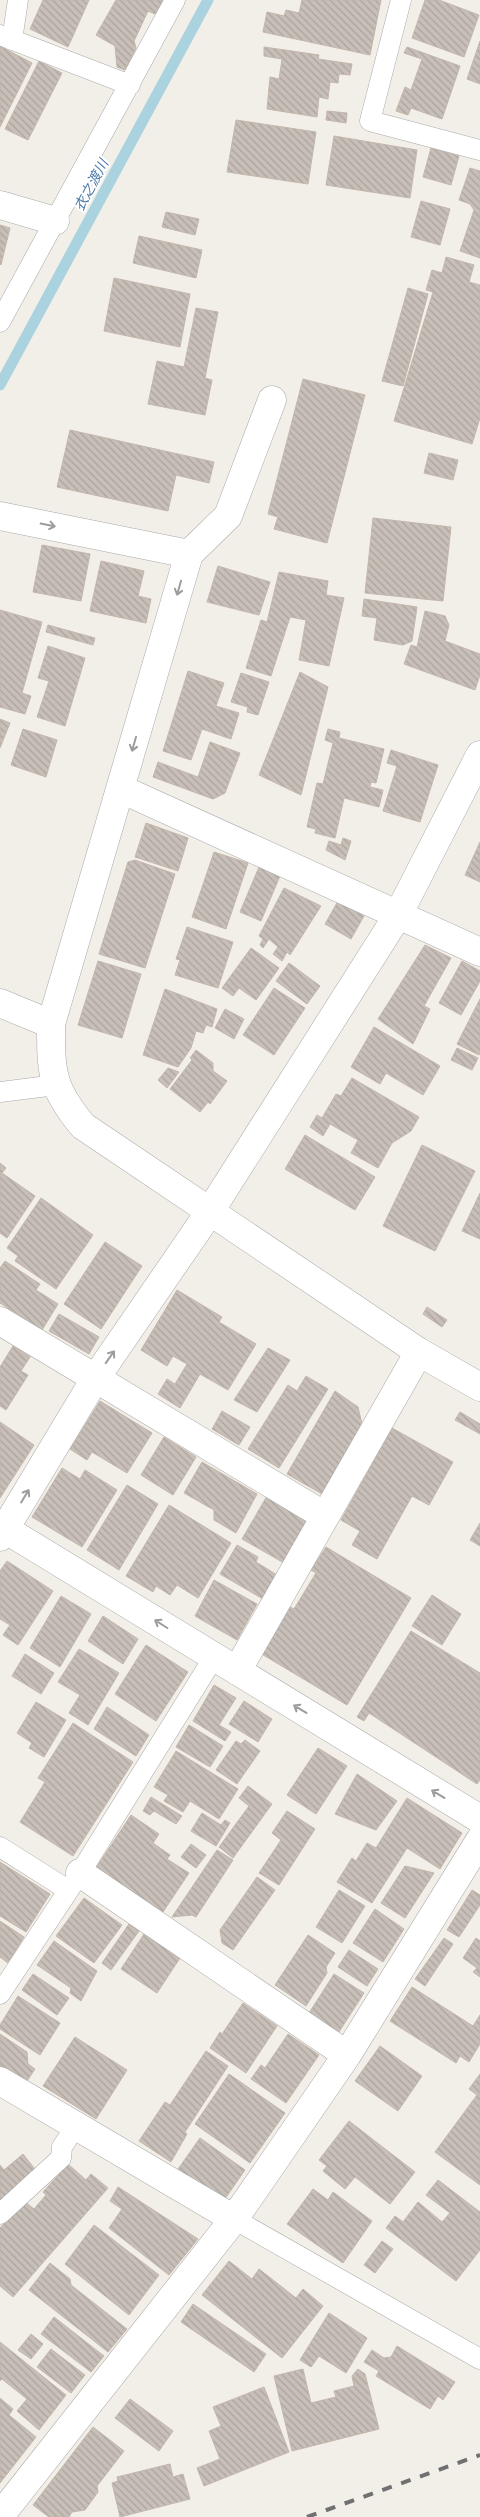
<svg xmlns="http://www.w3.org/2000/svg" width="480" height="2517" viewBox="0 0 480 2517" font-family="'PT Sans','Noto Sans JP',sans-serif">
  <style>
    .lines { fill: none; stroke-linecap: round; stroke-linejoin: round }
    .stream { stroke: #aad3df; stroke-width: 11 }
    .building { fill: url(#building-back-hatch); stroke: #c4b6ab }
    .service-casing { stroke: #a9a9a9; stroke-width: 21 }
    .minor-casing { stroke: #a9a9a9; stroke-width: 29 }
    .tertiary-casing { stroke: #a9a9a9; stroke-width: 29 }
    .service { stroke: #fff; stroke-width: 20 }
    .minor { stroke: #fff; stroke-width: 28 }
    .tertiary { stroke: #fff; stroke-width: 28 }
    .rail { stroke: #707070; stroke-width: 4; stroke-dasharray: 10 10; stroke-linecap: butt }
    .oneway { stroke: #9c9c9c }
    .labels { text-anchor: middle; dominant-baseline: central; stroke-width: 4; stroke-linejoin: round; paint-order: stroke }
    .water-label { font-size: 14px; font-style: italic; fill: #4a7aab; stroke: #fff }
  </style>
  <defs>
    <pattern id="building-back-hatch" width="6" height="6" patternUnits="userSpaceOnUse" patternTransform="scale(1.25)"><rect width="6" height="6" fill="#c7bfb8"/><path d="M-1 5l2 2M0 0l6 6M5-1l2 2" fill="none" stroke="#aba49e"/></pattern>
  </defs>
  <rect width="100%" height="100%" fill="#f2efe9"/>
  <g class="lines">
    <path class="stream" d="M0 385 208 0"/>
  </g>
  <path class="building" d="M43 0H89L68 47 30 29Z
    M116 0H163L155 14 148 11 134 41 136 48 125 70 117 67 115 46 96 35Z
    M302 0H381L370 55 263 32 267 12 284 16 286 10 299 13Z
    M425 0H439L479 15 464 57 412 38Z
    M480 41V84L467 79Z
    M0 46 32 63 0 127Z
    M264 47 319 55 318 59 352 64 350 75 339 74 338 83 330 82 328 99 319 97 317 117 267 109 270 77 279 79 282 59 264 56Z
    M407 47 460 66 442 119 411 108 408 115 396 111 405 87 411 90 422 59 404 53Z
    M39 61 62 73 28 140 5 129Z
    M327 111 347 113 346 123 326 120Z
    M236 120 316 132 308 184 227 172Z
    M334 136 417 150 410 198 326 185Z
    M431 148 459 156 451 185 423 177Z
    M470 168 480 171V258L460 251 474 210 470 204 459 200Z
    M421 201 450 209 440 245 411 237Z
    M166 212 199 219 195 235 162 227Z
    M0 225 10 228 1 265 0 264Z
    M139 236 202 250 196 278 133 263Z
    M446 257 474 265 469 282 480 285V418L472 444 394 421 433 292 426 290 432 270 442 273Z
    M114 278 190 294 180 347 104 331Z
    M408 288 428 294 403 386 382 381Z
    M196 308 218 312 205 378 212 380 205 415 148 404 157 361 184 367Z
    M303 379 365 395 327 543 274 529 278 517 268 514Z
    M70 430 214 462 209 483 176 475 168 511 57 487Z
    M429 453 458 460 453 480 424 473Z
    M373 518 451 527 443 601 365 593Z
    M42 545 90 554 81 601 33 592Z
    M101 561 144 571 138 596 151 599 146 623 90 611Z
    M218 566 270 582 259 615 207 602Z
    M279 572 328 581 326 595 344 598 329 666 299 660 306 620 290 617 271 676 246 668 261 620 267 622Z
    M364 599 417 607 412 641 403 645 374 640 377 618 362 616Z
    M0 610 42 622 22 693 31 696 25 714 0 707Z
    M425 611 445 616 449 625 445 641 480 654V675L475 690 404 664 411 645 417 647Z
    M48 625 95 638 93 645 46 632Z
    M48 646 85 658 65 726 37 717 49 681 38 678Z
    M188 671 224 683 216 706 239 713 231 739 202 729 191 760 163 751Z
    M300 672 328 687 301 795 259 775Z
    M241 673 269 682 258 715 247 712 248 707 231 702Z
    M0 719 10 723 0 748Z
    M23 729 57 740 46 777 11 765Z
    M328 729 340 732 339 738 384 749 376 783 371 782 370 787 383 790 379 807 344 798 335 838 315 833 316 829 307 827 317 783 323 784 333 743 325 740Z
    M210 742 240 753 225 793 213 799 153 777 158 762 198 777Z
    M391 750 438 765 420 822 383 811 397 766 387 763Z
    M146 823 188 838 178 871 135 857Z
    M343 838 351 841 345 860 326 850 329 841 341 845Z
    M480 842V882L465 875Z
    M214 852 248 863 226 929 192 917Z
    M135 860 175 874 145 968 99 954 128 862Z
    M259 867 280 876 261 921 240 912Z
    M284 888 321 906 290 955 287 952 282 961 273 954 278 947 269 939 263 948 260 945 263 939 259 936Z
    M338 901 364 916 351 939 325 924Z
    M187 927 233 942 218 988 175 975 180 960 176 959Z
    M425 945 451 958 424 1006 430 1009 413 1044 378 1019Z
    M251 948 279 968 256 1000 239 988 233 996 222 988Z
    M98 961 141 974 122 1038 78 1025Z
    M462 961 480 971V981L461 1015 439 1003Z
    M289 963 320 986 307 1004 276 981Z
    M274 988 305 1008 274 1055 243 1035Z
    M165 989 217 1009 212 1027 206 1025 203 1033 196 1031 191 1048 178 1067 143 1055Z
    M480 999V1053L479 1055 457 1044Z
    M225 1009 244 1019 234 1039 215 1028Z
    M374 1027 440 1066 423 1095 386 1073 380 1084 351 1067Z
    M457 1048 478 1058 472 1070 451 1060Z
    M196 1050 213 1063V1071L227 1081 210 1104 208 1102 200 1112 170 1089 192 1060 190 1058Z
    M168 1068 179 1072 167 1088 158 1080Z
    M352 1078 419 1117 411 1131 392 1143 378 1168 351 1153 358 1140 330 1124 323 1136 310 1127 317 1115 322 1118 336 1094 341 1096Z
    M305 1135 375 1177 355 1210 285 1169Z
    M422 1145 475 1171 435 1251 383 1226Z
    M0 1163 6 1168 2 1173 35 1196 7 1238 0 1233Z
    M480 1193V1239L462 1231Z
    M41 1198 93 1235 56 1289 15 1261 18 1256 7 1248Z
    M105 1242 142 1266 101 1329 64 1304Z
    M5 1261 40 1284 36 1290 58 1304 42 1330 0 1303V1268Z
    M177 1290 222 1317 219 1322 256 1344 228 1390 200 1374 180 1408 158 1394 167 1379 175 1384 187 1364 173 1356 167 1366 141 1350Z
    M427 1307 447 1320 442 1327 423 1314Z
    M59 1314 99 1337 89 1354 49 1331Z
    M13 1346 30 1357 21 1371 28 1375 6 1410 0 1406V1367Z
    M268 1348 290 1360 257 1412 234 1400Z
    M306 1376 328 1389 279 1468 248 1449 288 1385 297 1391Z
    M335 1391 358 1407 362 1424 322 1494 287 1474Z
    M100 1401 152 1433 127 1473 92 1452 87 1460 70 1449Z
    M222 1411 250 1427 239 1445 212 1429Z
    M460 1412 480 1424V1434L455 1420Z
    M0 1422 34 1445 0 1498Z
    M392 1428 453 1462 429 1505 412 1496 377 1559 352 1545 360 1531 341 1520Z
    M164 1437 196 1457 173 1495 141 1475Z
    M202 1462 257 1494 236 1533 214 1520V1510L184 1493Z
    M62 1468 80 1479 85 1470 117 1490 82 1547 32 1517Z
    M127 1485 158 1504 119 1570 87 1550Z
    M267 1496 308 1520 284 1563 242 1539Z
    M169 1505 231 1543 198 1598 177 1585 170 1595 156 1586 153 1592 126 1576Z
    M480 1523V1546L470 1540Z
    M237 1545 258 1557 256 1562 277 1575 263 1599 220 1574Z
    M326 1547 411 1598 347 1705 260 1653 288 1606 294 1609 316 1573 311 1570Z
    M7 1561 53 1591 18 1645 3 1635 10 1625 0 1619V1571Z
    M214 1580 257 1604 237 1640 195 1616Z
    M432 1595 461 1614 442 1645 412 1626Z
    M61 1596 91 1614 60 1667 30 1648Z
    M103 1616 138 1639 123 1664 88 1641Z
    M411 1631 480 1673V1780L477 1784 369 1713 364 1721 357 1717Z
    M146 1645 188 1672 156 1721 115 1694Z
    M79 1649 119 1673 88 1725 69 1713 80 1695 58 1682Z
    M25 1654 54 1673 41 1694 12 1676Z
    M214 1685 236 1698 219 1725 231 1732 225 1741 193 1721Z
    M244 1701 272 1719 258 1742 229 1724Z
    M36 1702 66 1720 44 1757 29 1748 32 1743 17 1733Z
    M107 1707 149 1735 136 1756 94 1729Z
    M73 1723 133 1762 73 1856 20 1822 45 1782 38 1778Z
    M189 1725 223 1746 210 1767 176 1747Z
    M245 1740 260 1751 237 1784 216 1770 236 1741 241 1744Z
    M318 1748 347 1766 316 1814 287 1795Z
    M176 1751 238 1789 219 1819 190 1801 183 1812 164 1801 168 1795 154 1787Z
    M357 1774 397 1801 376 1830 335 1814Z
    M248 1786 272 1804 233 1858 219 1847 249 1806 239 1798Z
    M151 1797 182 1816 176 1824 154 1811 150 1815 143 1811Z
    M407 1798 462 1833 440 1869 407 1848 372 1903 337 1882 352 1858 356 1861 367 1843 376 1848Z
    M287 1811 315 1829 279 1885 259 1873 281 1840 272 1833Z
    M202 1813 221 1825 225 1820 230 1823 216 1846 191 1831Z
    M131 1815 159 1834 153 1843 170 1855 167 1859 189 1873 163 1912 96 1868Z
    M191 1844 206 1855 196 1868 181 1857Z
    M217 1850 233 1860 196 1917 192 1915 172 1917Z
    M0 1862 50 1894 26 1932 0 1916Z
    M405 1866 434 1873 405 1918 381 1903Z
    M257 1877 275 1890 233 1950 222 1943 220 1930Z
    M339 1890 365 1906 342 1943 316 1927Z
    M472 1890 480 1895V1905L459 1937 447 1930Z
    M84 1898 122 1925 94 1963 56 1936Z
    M375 1909 404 1929 383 1962 353 1943Z
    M0 1921 24 1937 8 1963 0 1957Z
    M129 1924 139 1931 111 1970 102 1963Z
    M144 1934 180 1958 157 1993 121 1969Z
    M308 1935 335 1953 326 1967 327 1973 306 2006 275 1985Z
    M444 1938 453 1944 425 1986 415 1979Z
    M476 1938 480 1941V1977L473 1972 477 1968 463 1958Z
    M54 1941 97 1971 81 2001 70 1993 71 1988 37 1965Z
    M349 1950 378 1969 367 1986 338 1967Z
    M33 1974 69 1998 57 2015 22 1990Z
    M334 1974 364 1993 339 2032 309 2013Z
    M412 1987 473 2026 480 2015V2044L469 2062 460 2056 456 2063 390 2021Z
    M18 1996 60 2023 40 2055 0 2029V2025Z
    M243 2003 277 2026 246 2073 210 2048 220 2032 222 2034Z
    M0 2034 27 2052 28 2064 35 2069 25 2084 0 2067Z
    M288 2034 319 2055 286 2103 251 2079 261 2065 265 2068Z
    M75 2037 127 2070 96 2119 43 2086Z
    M380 2046 422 2076 398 2111 355 2081Z
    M206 2051 228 2066 185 2132 187 2134 171 2162 139 2141 165 2102 170 2105Z
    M229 2074 285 2113 250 2163 195 2124Z
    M480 2074V2185L435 2152 477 2095 469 2089Z
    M349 2121 415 2172 390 2204 355 2177 345 2189 323 2171 327 2166 319 2160Z
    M200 2138 245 2170 222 2203 176 2172Z
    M23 2154 38 2173 0 2204V2165L4 2170Z
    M68 2164 86 2180 91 2174 108 2188 13 2297 0 2286V2228L24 2201 34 2209 46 2195 43 2192Z
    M438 2180 480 2212V2250L456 2281 386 2228 395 2216 403 2222 418 2202 442 2222 450 2213 426 2195Z
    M118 2187 198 2239 169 2275 109 2228 122 2209 110 2201Z
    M313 2189 328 2200 333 2192 372 2221 343 2263 287 2224Z
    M94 2225 159 2275 129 2315 65 2264Z
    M382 2241 393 2249 375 2273 364 2265Z
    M229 2261 252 2279 259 2269 296 2298 303 2289 323 2306 282 2358 202 2295Z
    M50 2263 70 2279 71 2285 127 2329 108 2352 29 2290Z
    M193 2304 266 2354 254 2372 181 2322Z
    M329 2313 367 2338 346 2373 319 2356 311 2367 300 2360Z
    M54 2317 104 2356 91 2372 41 2334Z
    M31 2334 43 2344 31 2359 18 2350Z
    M0 2342 66 2395 39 2430 17 2411 27 2399 2 2379 0 2381Z
    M397 2346 455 2382 443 2400 438 2396 430 2409 376 2376 379 2371 364 2362 372 2350 384 2358 391 2357Z
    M51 2349 85 2375 71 2393 37 2367Z
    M303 2369 311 2403 336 2397 334 2391 354 2386 352 2376 358 2369 365 2374 379 2429 292 2451 274 2376Z
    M264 2387 289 2452 204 2486 197 2468 220 2459 209 2431 221 2426 213 2407Z
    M0 2398 13 2409 9 2415 36 2437 0 2483Z
    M130 2399 173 2431 159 2451 115 2418Z
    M93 2427 124 2451 97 2486 98 2492 85 2510 72 2512 69 2517H49L33 2505Z
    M170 2464 173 2477 183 2474 190 2499 120 2517 112 2483 118 2481 117 2477Z"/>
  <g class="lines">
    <defs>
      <path id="service" d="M401 0 370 121 480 150
        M0 35 130 85
        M12 40 18 0
        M0 322 175 0
        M0 1092 56 1085
        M0 1847 68 1890
        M0 1994 80 1873 214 1657
        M0 2214 61 2158 62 2147 76 2126
        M234 2219 480 2359"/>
      <path id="minor" d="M0 205 55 221
        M0 516 189 554 51 1024 0 1003
        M189 554 228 516 272 400
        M121 789 480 952
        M0 1321 325 1516
        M0 1526 480 1819
        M0 1537 95 1379 209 1213
        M237 1671 419 1352
        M80 1873 347 2055
        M0 2081 234 2219
        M0 2516 234 2219 347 2055 480 1840"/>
      <path id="tertiary" d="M51 1024C51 1072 51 1088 83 1126L419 1352 480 1387
        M209 1213 398 915 480 755"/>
    </defs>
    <use href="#service" class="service-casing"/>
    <use href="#minor" class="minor-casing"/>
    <use href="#tertiary" class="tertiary-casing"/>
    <use href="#service" class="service"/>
    <use href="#minor" class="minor"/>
    <use href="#tertiary" class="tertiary"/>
    <path class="rail" d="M307 2517 480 2455"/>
  </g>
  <defs><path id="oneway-shaft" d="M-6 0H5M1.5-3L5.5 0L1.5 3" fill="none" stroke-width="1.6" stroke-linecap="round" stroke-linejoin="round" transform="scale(1.25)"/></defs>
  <g class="oneway">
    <use href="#oneway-shaft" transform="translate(48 525) rotate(11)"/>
    <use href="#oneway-shaft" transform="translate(179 588) rotate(106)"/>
    <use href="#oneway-shaft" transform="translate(134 744) rotate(106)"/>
    <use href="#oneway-shaft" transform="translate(110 1357) rotate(-55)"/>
    <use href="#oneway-shaft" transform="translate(25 1496) rotate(-59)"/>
    <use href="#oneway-shaft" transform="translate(161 1624) rotate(-148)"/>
    <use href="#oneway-shaft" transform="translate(300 1709) rotate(-149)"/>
    <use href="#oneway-shaft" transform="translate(438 1794) rotate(-149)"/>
  </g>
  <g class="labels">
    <g class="water-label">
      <text transform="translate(91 185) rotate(-62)">衣之渡川</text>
    </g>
  </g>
</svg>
